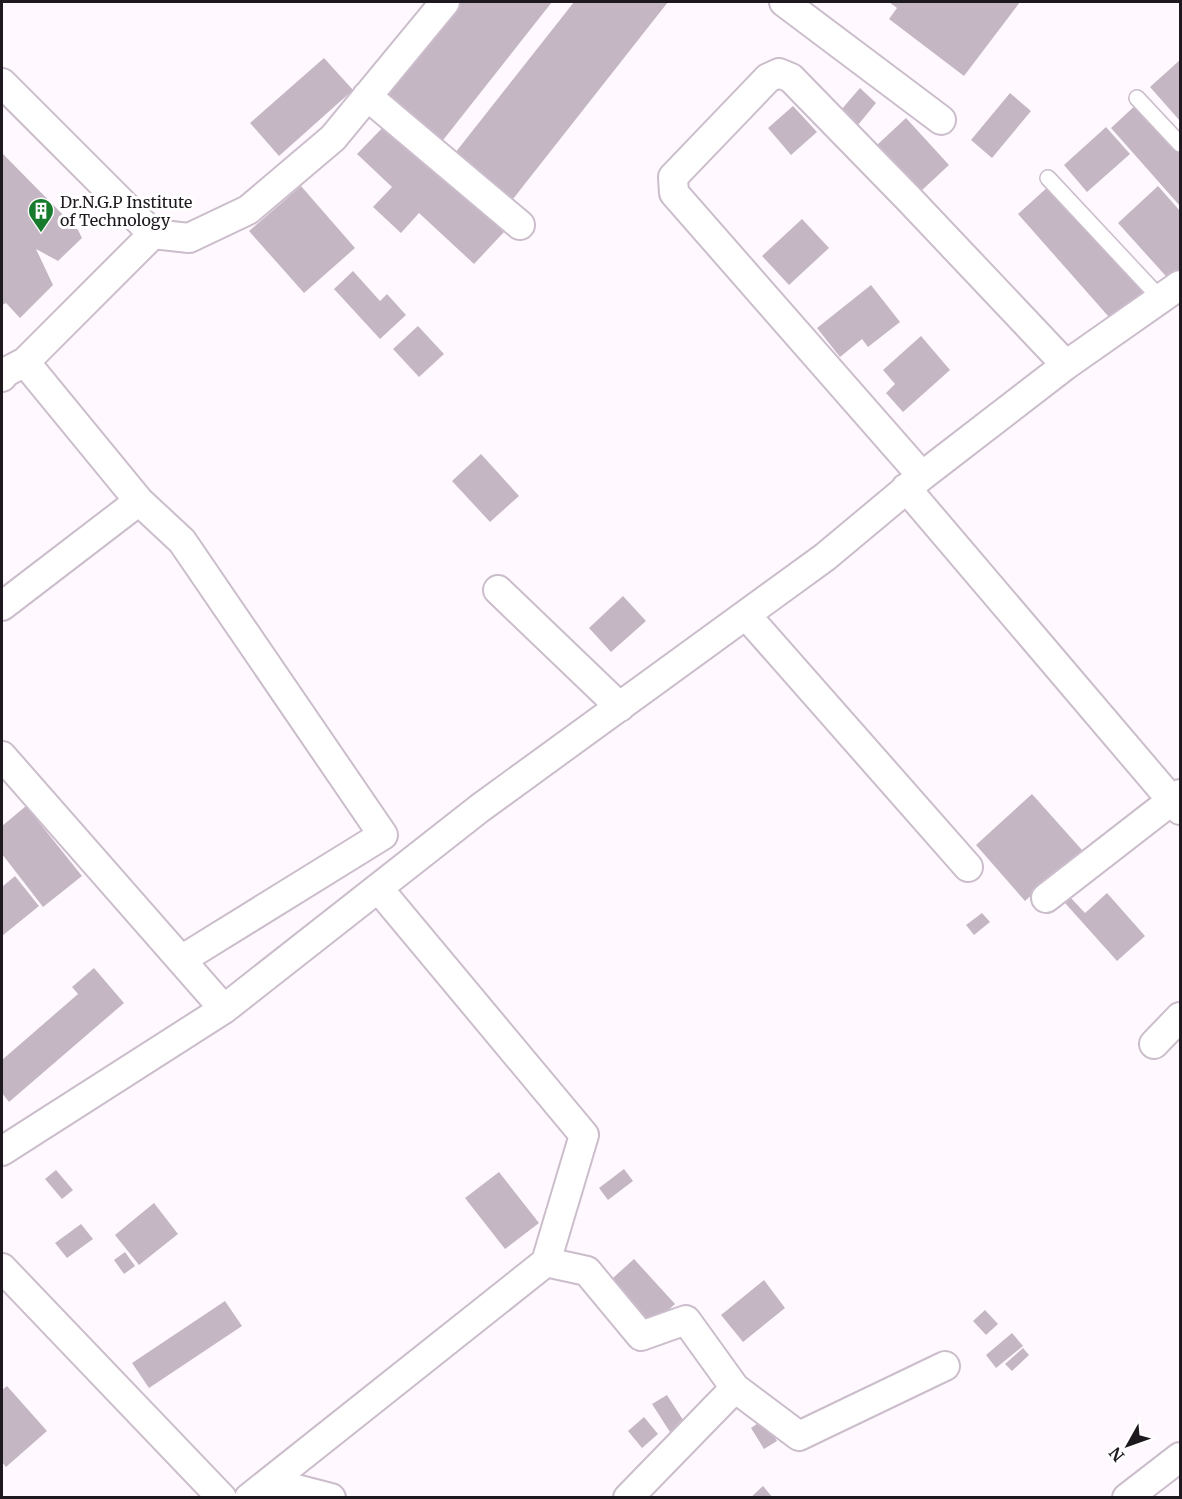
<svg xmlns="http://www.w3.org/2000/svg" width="1182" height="1499" viewBox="0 0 1182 1499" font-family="Merriweather,serif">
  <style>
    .building { fill: #c5b6c4 }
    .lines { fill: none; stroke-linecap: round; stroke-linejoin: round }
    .lane-casing { stroke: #cbbdcb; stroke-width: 18 }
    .street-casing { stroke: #cbbdcb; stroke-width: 32 }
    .lane { stroke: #fff; stroke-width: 15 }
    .street { stroke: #fff; stroke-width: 28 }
    .labels { text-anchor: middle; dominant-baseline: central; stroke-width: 6; stroke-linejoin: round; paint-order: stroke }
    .poi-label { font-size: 16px; fill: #1e191e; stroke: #fff; text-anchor: start }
  </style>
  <rect width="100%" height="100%" fill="#fff9ff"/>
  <path class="building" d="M459 2H552L440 144 383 98Z
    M574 2H668L513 199 455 153Z
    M889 2H1020L964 76 889 19 897 8Z
    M324 58 353 90 279 156 250 123Z
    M1180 60V121L1150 87Z
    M860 88 876 103 858 125 841 110Z
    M1010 93 1031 111 992 158 971 140Z
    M1139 102 1180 149V206L1111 128Z
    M793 106 817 132 791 155 768 128Z
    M906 118 949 165 920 192 877 145Z
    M388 122 504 232 474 264 419 213 401 233 373 207 392 187 357 154Z
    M1106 127 1130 154 1087 192 1064 165Z
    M2 153 78 230 82 238 58 261 36 249 53 285 20 318 6 303 2 305Z
    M1050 185 1148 296 1116 325 1018 214Z
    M301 186 355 248 304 293 249 231Z
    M1158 186 1180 211V277L1173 284 1118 223Z
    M802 219 829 248 789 285 762 256Z
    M353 271 380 301 387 294 406 315 380 339 334 289Z
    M871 285 900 322 868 347 862 339 840 357 817 328Z
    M418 326 444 354 419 377 393 349Z
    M921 336 950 370 903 412 886 393 895 384 883 370Z
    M481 454 519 496 490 522 452 481Z
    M623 596 646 621 611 652 589 628Z
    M1032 794 1082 850 1025 901 976 845Z
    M26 806 82 876 43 907 2 854V826Z
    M15 876 39 906 2 936V887Z
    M1107 893 1145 936 1117 961 1065 903 1071 898 1085 913Z
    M982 913 990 922 974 935 966 925Z
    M94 968 124 1003 9 1102 2 1093V1060L78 994 72 987Z
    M624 1169 633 1181 608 1200 599 1188Z
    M56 1170 73 1190 62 1199 45 1179Z
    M499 1172 539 1223 505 1249 465 1198Z
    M154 1203 178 1234 139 1265 115 1235Z
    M81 1224 93 1239 67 1258 55 1243Z
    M125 1252 135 1266 124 1274 114 1260Z
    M634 1259 675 1304 646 1331 604 1286Z
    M764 1280 785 1308 743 1342 721 1315Z
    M225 1301 242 1326 149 1388 132 1363Z
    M985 1310 998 1324 986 1335 973 1321Z
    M1012 1333 1023 1346 996 1368 986 1355Z
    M1023 1348 1029 1355 1012 1371 1005 1364Z
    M7 1386 47 1431 6 1467 2 1462V1390Z
    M667 1395 685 1423 670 1432 652 1404Z
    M644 1417 658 1434 642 1448 628 1431Z
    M764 1419 777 1441 764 1449 751 1428Z
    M763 1486 773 1498H750Z"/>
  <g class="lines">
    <defs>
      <path id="lane" d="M1137 98 1180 144
        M1048 178 1161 299"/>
      <path id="street" d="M784 2 941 120
        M2 83 153 234 189 238 248 210 333 138 445 2
        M367 96 520 225
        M25 362 139 501 182 541 383 835 181 960
        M2 377 6 372 25 362 153 234
        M922 476 674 193 673 177 768 78 779 73 791 78 909 199 1066 365
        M906 488 1180 810
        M498 590 620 707
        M2 606 139 501
        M746 615 968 867
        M2 756 224 1009
        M378 888 584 1135 546 1262 587 1271 641 1336 686 1320 735 1388 799 1436 945 1366
        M1046 898 1180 794
        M1154 1044 1180 1017
        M2 1151 224 1009 480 808 825 557 922 476 1066 365 1180 285
        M2 1268 222 1498
        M269 1482 331 1498
        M249 1498 546 1262
        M628 1498 735 1388
        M1127 1498 1180 1457"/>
    </defs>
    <use href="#lane" class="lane-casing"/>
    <use href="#street" class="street-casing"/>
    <use href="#lane" class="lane"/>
    <use href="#street" class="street"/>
  </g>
  <defs>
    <symbol id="building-pin" viewBox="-11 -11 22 30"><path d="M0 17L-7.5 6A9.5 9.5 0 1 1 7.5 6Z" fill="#177b2e" stroke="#fff"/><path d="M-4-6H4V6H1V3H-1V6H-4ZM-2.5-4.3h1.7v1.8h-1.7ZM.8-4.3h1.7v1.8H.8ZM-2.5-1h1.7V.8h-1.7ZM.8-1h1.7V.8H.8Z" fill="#fff"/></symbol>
  </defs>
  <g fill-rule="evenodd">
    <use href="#building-pin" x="26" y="196" width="30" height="40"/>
  </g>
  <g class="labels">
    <g class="poi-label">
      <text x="60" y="202">Dr.N.G.P Institute<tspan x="60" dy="18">of Technology</tspan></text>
    </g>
  </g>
  <rect width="1182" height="1499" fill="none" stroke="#1e191e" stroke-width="6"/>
  <g transform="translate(1128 1445) rotate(230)" stroke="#ffffff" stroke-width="4.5" paint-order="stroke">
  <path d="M0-4.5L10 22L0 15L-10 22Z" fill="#1e191e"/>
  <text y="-9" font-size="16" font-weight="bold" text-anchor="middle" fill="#1e191e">N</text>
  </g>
</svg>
